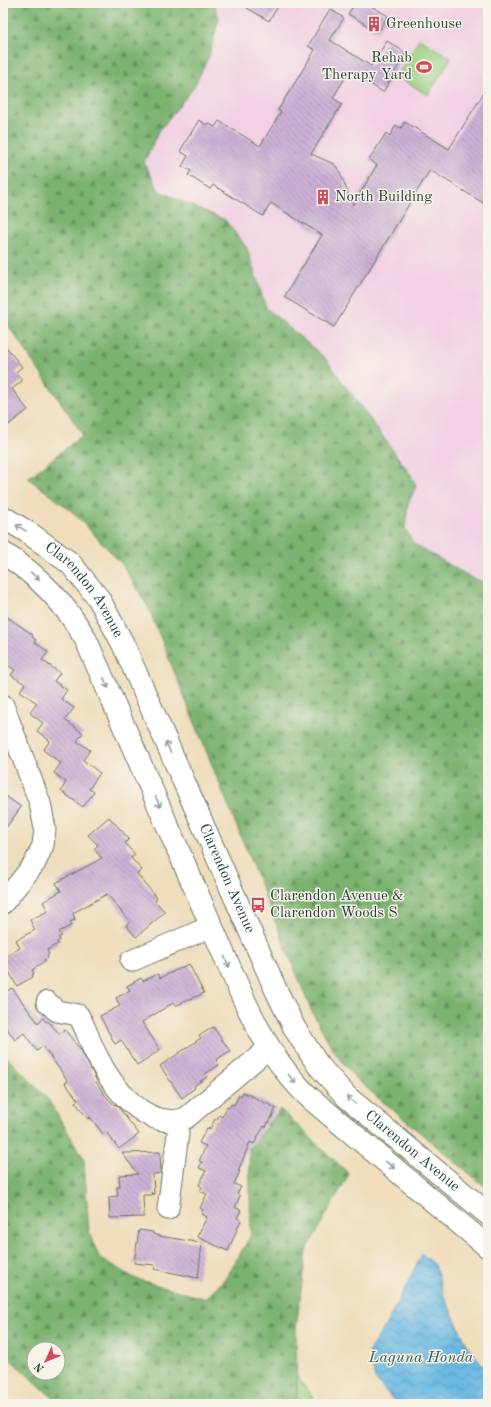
<svg xmlns="http://www.w3.org/2000/svg" width="491" height="1407" viewBox="0 0 491 1407" font-family="'Old Standard TT',serif">
  <style>
    .built { fill: #f1d0e3 }
    .grass { fill: #99cf81; stroke: #5c865a }
    .forest { fill: url(#forest-firs); stroke: #4c7852; fill-rule: evenodd }
    .water { fill: url(#water-waves); stroke: #447b8c }
    .building { fill: url(#building-back-hatch) }
    .lines { fill: none; stroke-linecap: round; stroke-linejoin: round }
    .minor-casing { stroke: #687564; stroke-width: 23 }
    .major-casing { stroke: #687564; stroke-width: 24 }
    .minor { stroke: #fff; stroke-width: 21 }
    .major { stroke: #fff; stroke-width: 22 }
    .oneway { stroke: #8f9e9a }
    .labels { text-anchor: middle; dominant-baseline: central; stroke-width: 3; stroke-linejoin: round; paint-order: stroke }
    .poi-label { font-size: 15px; fill: #1f3d34; stroke: #f7f3e8; text-anchor: start }
    .street-label { font-size: 15px; fill: #1f3d34; stroke: #f7f3e8 }
    .water-label { font-size: 16px; font-style: italic; fill: #325c60; stroke: #f7f3e8 }
  </style>
  <defs>
    <pattern id="forest-firs" width="22" height="20" patternUnits="userSpaceOnUse"><rect width="22" height="20" fill="#7ab26f"/><path d="M5 1l3.5 6h-7zM16 11l3.5 6h-7z" fill="#63925c"/></pattern>
    <pattern id="water-waves" width="16" height="10" patternUnits="userSpaceOnUse"><rect width="16" height="10" fill="#6ab9e4"/><path d="M0 5q4-4 8 0t8 0" fill="none" stroke="#5798ba"/></pattern>
    <pattern id="building-back-hatch" width="6" height="6" patternUnits="userSpaceOnUse"><rect width="6" height="6" fill="#ccb0d5"/><path d="M-1 5l2 2M0 0l6 6M5-1l2 2" fill="none" stroke="#a590ae"/></pattern>
  </defs>
  <rect width="100%" height="100%" fill="#f7f3e8"/>
  <filter id="ink" filterUnits="userSpaceOnUse"><feTurbulence type="fractalNoise" baseFrequency=".025" numOctaves="2"/><feDisplacementMap in="SourceGraphic" scale="8" xChannelSelector="R" yChannelSelector="G"/><feConvolveMatrix kernelMatrix="1 2 1 2 8 2 1 2 1" color-interpolation-filters="sRGB"/></filter>
  <filter id="wash" filterUnits="userSpaceOnUse"><feTurbulence type="fractalNoise" baseFrequency=".012" numOctaves="4" result="noise"/><feDisplacementMap in="SourceGraphic" scale="16" xChannelSelector="R" yChannelSelector="G"/><feGaussianBlur stdDeviation="0.9" result="paint"/><feColorMatrix in="noise" values="0 0 0 0 0 0 0 0 0 0 0 0 0 0 0 0 0 1.4 0 .05"/><feComposite in="paint" operator="in"/></filter>
  <g filter="url(#wash)">
    <rect width="100%" height="100%" fill="#efddbc"/>
    <path class="built" d="M3 3H488V1189L357 1080 335 1053 311 1010 148 607 122 564 73 512 28 478 83 435 3 318Z"/>
    <path class="grass" d="M419 39 451 58 428 95 397 76Z
      M297 1376 317 1404H297Z"/>
    <path class="forest" d="M3 3H214L219 18 209 56 194 87 159 131 144 162 159 191 225 220 247 248 266 308 325 358 411 475 416 486 408 504 405 528 414 544 474 579 488 583V1189L357 1080 335 1053 311 1010 148 607 122 564 73 512 28 478 83 435 3 318Z
      M3 1053 48 1099 84 1159 89 1233 99 1257 136 1279 206 1299 227 1276 251 1235 249 1148 280 1109 349 1174 306 1251 296 1330 297 1404H60L3 1353ZM34 1349H58V1373H34Z"/>
    <path class="water" d="M422 1254 435 1265 444 1296 467 1345 488 1372V1404H397L375 1379 369 1351 386 1325Z"/>
    <g id="blocks">
      <path class="building" d="M239 3H280L269 21Z
        M355 3H366L388 16 378 32 348 14Z
        M330 9 344 18 330 40 371 66 387 41 406 53 383 92 349 71 333 98 342 104 311 154 334 164 339 170 353 205 377 165 369 160 386 133 390 136 396 125 401 128 405 122 449 149 488 86V206L430 170 334 327 284 297 322 235 271 203 263 216 213 185 210 189 188 175 191 171 182 166 188 156 180 151 199 120 206 125 208 123 215 127 219 121 260 146 281 112 278 110 315 50 308 46Z
        M3 343 22 367 16 372 22 381 12 389 28 410 3 429Z
        M3 614 33 635 32 637 36 640 35 642 48 652 42 660 60 673 54 681 67 690 61 699 74 708 65 720 83 733 77 741 90 750 83 760 100 773 89 789 94 792 83 807 61 791 66 782 54 773 61 763 43 750 50 741 37 731 43 723 30 713 37 703 20 691 25 684 11 675 15 670 3 662Z
        M3 794 21 807 3 832Z
        M109 817 129 839 125 843 135 855 131 858 142 870 137 874 157 898 155 901 165 912 136 937 126 925 130 922 107 894 73 913 75 920 70 922 72 925 59 932 62 936 59 937 60 940 57 942 58 944 47 950 49 954 47 956 48 958 44 960 45 962 32 970 34 974 32 975 33 977 17 986 3 961V958L20 948 16 940 35 930 30 920 48 911 43 902 61 891 56 883 102 858 94 849 98 845 88 835Z
        M189 964 204 993 175 1006 173 1003 142 1022 160 1050 137 1065 121 1040 115 1044 100 1016 120 1006 116 998 130 990 127 986 141 978 143 981 158 974 160 978Z
        M12 988 38 1023 43 1018 46 1022 48 1021 59 1034 65 1030 81 1050 97 1081 96 1082 105 1095 114 1105 116 1104 118 1107 139 1134 119 1149 106 1132 103 1134 90 1117 88 1119 75 1102 78 1100 65 1083 68 1081 43 1046 37 1051 24 1033 15 1040 3 1023V994Z
        M213 1027 230 1051 216 1060 219 1065 205 1074 207 1077 194 1086 195 1088 182 1098 160 1066 201 1038 199 1036Z
        M243 1092 276 1108 269 1123 268 1122 266 1127 264 1126 254 1144 250 1142 238 1171H240L234 1184 241 1187 237 1194 240 1196 235 1207 241 1210 237 1218 241 1220 228 1251 197 1237 207 1217 201 1214 203 1210 200 1208 207 1194 200 1191 202 1187 199 1185 206 1171 199 1168 202 1162 199 1161 206 1146 199 1143 207 1128 210 1129 215 1119 217 1120 219 1115 222 1117 227 1107 229 1108 231 1104 234 1105 239 1095 241 1096Z
        M160 1152 161 1173 153 1174 154 1195 151 1192 152 1195H143L144 1217 110 1218 109 1197 118 1196 117 1187H120L119 1175 138 1174 122 1153Z
        M139 1230 153 1232V1234L159 1236 202 1243 198 1278 154 1269 155 1265 134 1263Z"/>
    </g>
  </g>
  <g filter="url(#ink)">
    <use href="#blocks" fill-opacity="0" stroke="#687564" stroke-width="1"/>
    <g class="lines">
      <defs>
        <path id="minor" d="M3 705 40 803 45 829 43 845 35 863 3 903
          M131 961 212 926
          M47 1002 57 1011 78 1015C86 1027 89 1041 96 1054 111 1086 146 1132 186 1118L269 1048
          M168 1209 178 1134 177 1121"/>
        <g id="major">
          <path id="s1" d="M3 517 29 533 70 563 99 599 123 644 276 990 295 1029 318 1065 347 1097 488 1214"/>
          <path d="M3 553C38 575 66 604 86 640L240 991C258 1031 278 1068 310 1098L488 1247"/>
        </g>
      </defs>
      <use href="#minor" class="minor-casing"/>
      <use href="#major" class="major-casing"/>
      <use href="#minor" class="minor"/>
      <use href="#major" class="major"/>
    </g>
    <defs><path id="oneway-shaft" d="M-6 0H5M1.5-3L5.5 0L1.5 3" fill="none" stroke-width="1.6" stroke-linecap="round" stroke-linejoin="round"/></defs>
    <g class="oneway">
      <use href="#oneway-shaft" transform="translate(21 528) rotate(-148)"/>
      <use href="#oneway-shaft" transform="translate(35 576) rotate(41)"/>
      <use href="#oneway-shaft" transform="translate(106 683) rotate(67)"/>
      <use href="#oneway-shaft" transform="translate(168 747) rotate(-114)"/>
      <use href="#oneway-shaft" transform="translate(158 802) rotate(67)"/>
      <use href="#oneway-shaft" transform="translate(227 962) rotate(67)"/>
      <use href="#oneway-shaft" transform="translate(292 1079) rotate(51)"/>
      <use href="#oneway-shaft" transform="translate(351 1100) rotate(-139)"/>
      <use href="#oneway-shaft" transform="translate(390 1165) rotate(40)"/>
    </g>
  </g>
  <defs>
    <symbol id="building-bare" viewBox="-9 -9 18 18"><path d="M-4-6H4V6H1V3H-1V6H-4ZM-2.5-4.3h1.7v1.8h-1.7ZM.8-4.3h1.7v1.8H.8ZM-2.5-1h1.7V.8h-1.7ZM.8-1h1.7V.8H.8Z" fill="#d1495b" stroke="#f7f3e8" stroke-width="2.5" paint-order="stroke"/></symbol>
    <symbol id="stadium-bare" viewBox="-9 -9 18 18"><path d="M0-5a6.5 5 0 1 0 0 10a6.5 5 0 1 0 0-10ZM-3.5-1.8h7v3.6h-7Z" fill="#d1495b" stroke="#f7f3e8" stroke-width="2.5" paint-order="stroke"/></symbol>
    <symbol id="bus-bare" viewBox="-9 -9 18 18"><path d="M-5-6H5V4H4V6H2V4H-2V6H-4V4H-5ZM-3.5-4V0h7V-4ZM-3.5 1.2v1.5H-2V1.2ZM2 1.2v1.5H3.5V1.2Z" fill="#d1495b" stroke="#f7f3e8" stroke-width="2.5" paint-order="stroke"/></symbol>
  </defs>
  <g fill-rule="evenodd">
    <use href="#building-bare" x="363" y="13" width="22" height="22"/>
    <use href="#stadium-bare" x="413" y="56" width="22" height="22"/>
    <use href="#building-bare" x="312" y="186" width="22" height="22"/>
    <use href="#bus-bare" x="247" y="894" width="22" height="22"/>
  </g>
  <g class="labels">
    <g class="poi-label">
      <text x="386" y="24">Greenhouse</text>
      <text x="412" y="58" text-anchor="end">Rehab<tspan x="412" dy="17">Therapy Yard</tspan></text>
      <text x="335" y="197">North Building</text>
      <text x="270" y="896">Clarendon Avenue &amp;<tspan x="270" dy="17">Clarendon Woods S</tspan></text>
    </g>
    <g class="street-label">
      <text stroke="none"><textPath href="#s1" startOffset="111">Clarendon Avenue</textPath></text>
      <text stroke="none"><textPath href="#s1" startOffset="435">Clarendon Avenue</textPath></text>
      <text stroke="none"><textPath href="#s1" startOffset="771">Clarendon Avenue</textPath></text>
    </g>
    <g class="water-label">
      <text x="421" y="1358">Laguna Honda</text>
    </g>
  </g>
  <rect width="491" height="1407" fill="none" stroke="#f7f3e8" stroke-width="16"/>
  <g transform="translate(46 1361) rotate(226)"><circle r="19" fill="#f7f3e8" stroke="#a1aaa0"/>
  <path d="M0-3L7 15L0 10L-7 15Z" fill="#d1495b"/>
  <text y="-6" font-size="11" font-weight="bold" text-anchor="middle" fill="#1f3d34">N</text>
  </g>
</svg>
